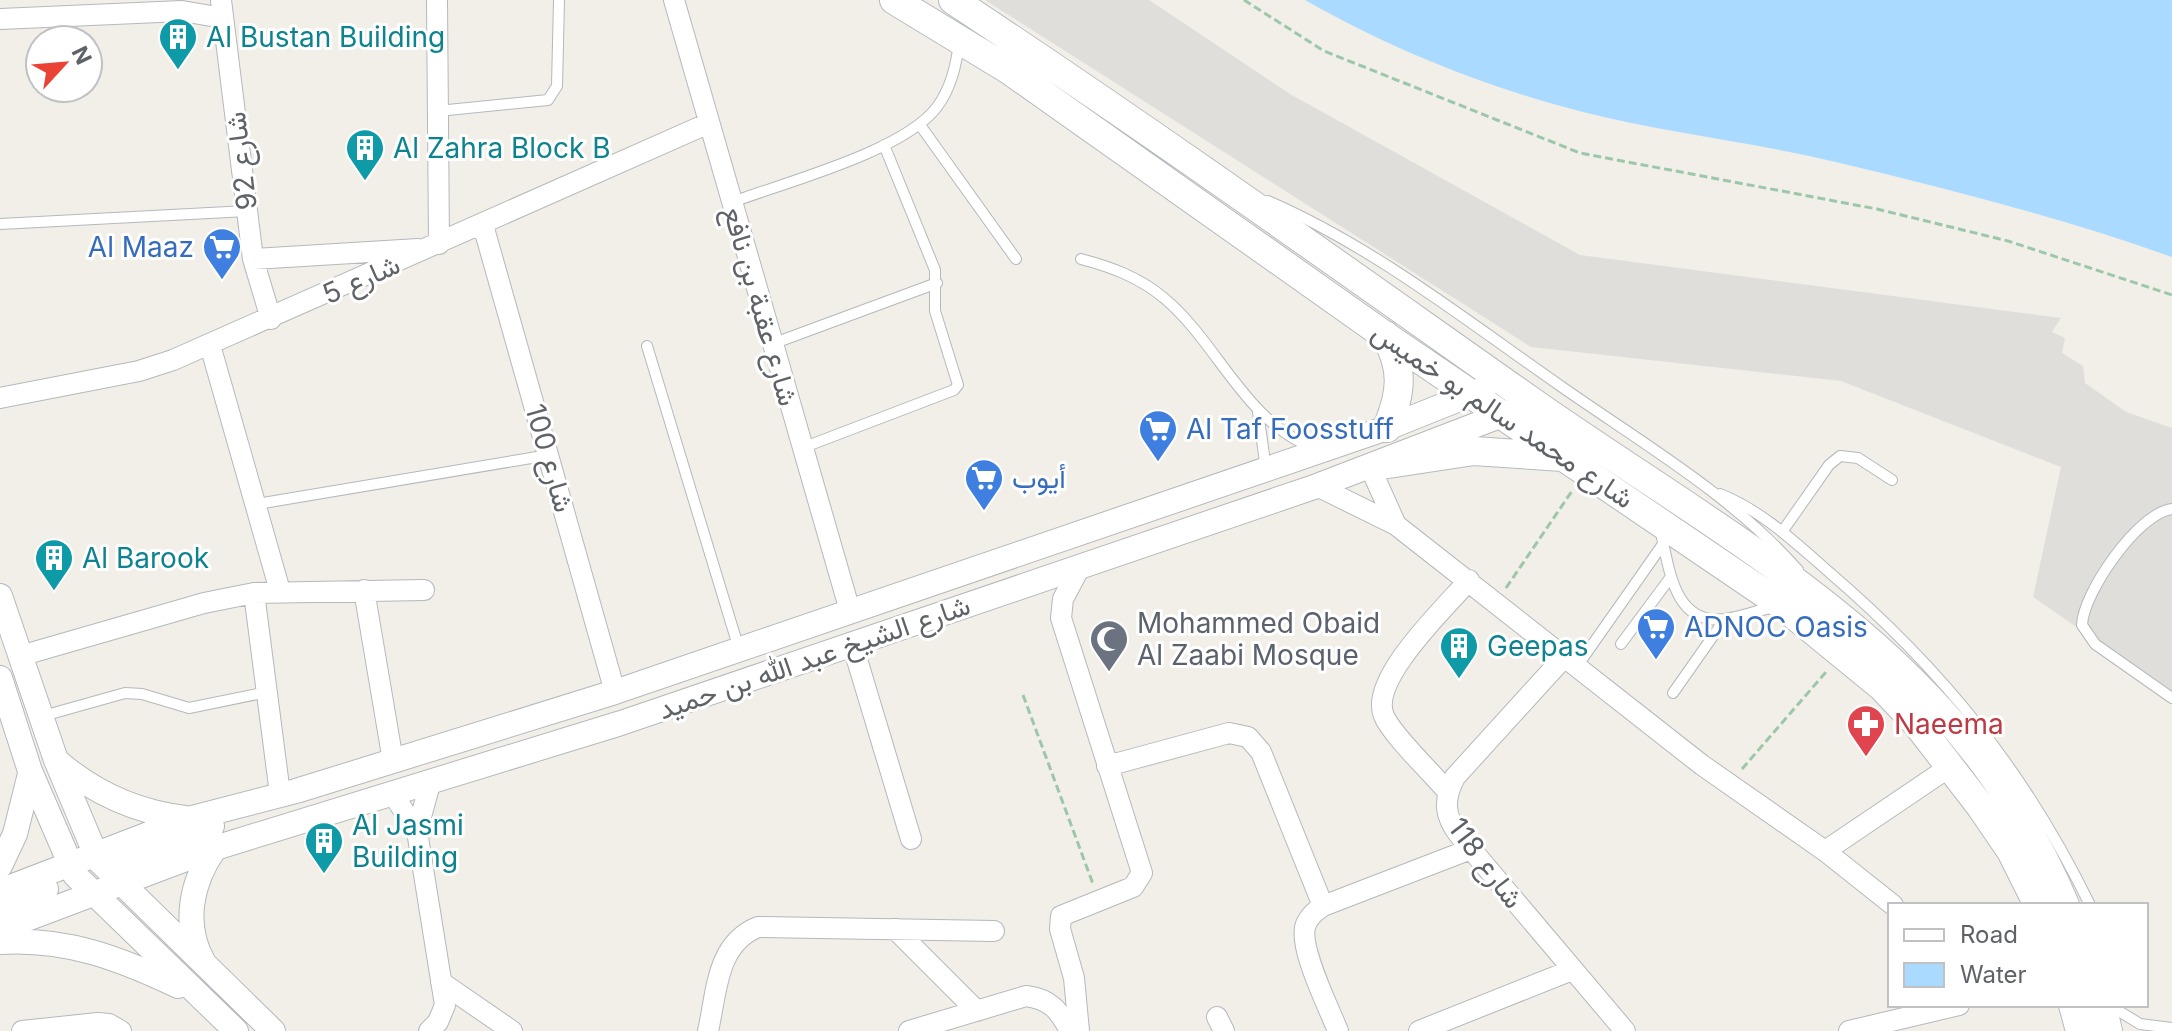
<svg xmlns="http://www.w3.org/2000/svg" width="2172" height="1031" viewBox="0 0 2172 1031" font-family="Inter,Vazirmatn,sans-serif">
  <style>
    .industrial { fill: #e0deda }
    .water { fill: #aadaff }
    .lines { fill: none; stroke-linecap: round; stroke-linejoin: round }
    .service-casing { stroke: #b5b8bc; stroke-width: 12 }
    .minor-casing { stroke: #b5b8bc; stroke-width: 22 }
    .tertiary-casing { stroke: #b5b8bc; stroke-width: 26 }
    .secondary-casing { stroke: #b6babf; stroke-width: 30 }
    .path { stroke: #9cc7a9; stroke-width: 3; stroke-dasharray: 8 4; stroke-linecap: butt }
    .service { stroke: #fff; stroke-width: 10 }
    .minor { stroke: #fff; stroke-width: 20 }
    .tertiary { stroke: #fff; stroke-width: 24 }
    .secondary { stroke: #fff; stroke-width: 28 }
    .labels { text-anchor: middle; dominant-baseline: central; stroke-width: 6; stroke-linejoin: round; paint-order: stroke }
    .culture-label { font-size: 28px; fill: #0d838f; stroke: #fff; text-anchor: start }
    .street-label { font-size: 28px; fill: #5f6368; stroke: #fff }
    .shop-label { font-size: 28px; fill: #366cbe; stroke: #fff; text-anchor: start }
    .worship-label { font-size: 28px; fill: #5b616d; stroke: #fff; text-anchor: start }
    .health-label { font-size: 28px; fill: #be3a42; stroke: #fff; text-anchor: start }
  </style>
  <rect width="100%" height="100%" fill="#f1efe8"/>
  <path class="industrial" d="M985 0H1149L1290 94 1580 255 2061 318 2052 332 2065 338 2062 353 2083 366 2085 383 2126 412 2172 428V693L2033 597 2061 467 1841 381 1531 347Z"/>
  <path class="water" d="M1305 0H2172V257C2063 218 1952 190 1840 163 1754 142 1665 133 1579 111 1485 87 1389 48 1305 0Z"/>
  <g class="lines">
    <defs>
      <path id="service" d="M438 111 548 100 557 86 559 0
        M920 125 1016 259
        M1268 201C1374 247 1467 321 1562 387 1642 443 1733 496 1798 570
        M730 203C785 182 903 152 937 107 951 88 956 66 959 43
        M0 224 247 211
        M1081 259C1111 267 1139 277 1164 298 1219 344 1244 422 1316 449
        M772 344 937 283
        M647 346 739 649
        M1258 412 1266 469
        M802 448 954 390 958 385 935 311V270L884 145
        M1720 494C1762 511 1795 542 1829 572 1943 670 2024 770 2090 905
        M257 504 549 455
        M2172 509C2138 513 2083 593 2082 625L2095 644 2172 698
        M1660 529C1669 564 1672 626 1725 619 1742 617 1758 610 1774 607
        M1782 532 1829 465 1840 456 1858 458 1892 480
        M1621 644 1670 578
        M1578 665 1663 544
        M1673 693 1725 619
        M43 716 125 693 142 694 189 708 267 692
        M2109 1005 2140 1024 2172 1028"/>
      <path id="minor" d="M221 0 253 259 271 319
        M437 0 439 244
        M674 0 850 611
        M0 19 182 11 223 18
        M483 225 615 692
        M253 259 418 249
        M210 345 280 591
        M0 398 139 371 173 360 709 123
        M1370 467 1396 525
        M1317 486 1396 525 1702 765 1825 851 1893 905
        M364 590 393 761
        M254 593 280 794
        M852 643 911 839
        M1566 655 1455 777C1443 800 1444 816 1460 836L1625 1031
        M20 656 204 603 254 593 424 590
        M1107 766 1229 733 1248 737 1261 752 1323 906
        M1447 791C1433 774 1391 734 1384 716 1368 680 1446 607 1469 580
        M392 793 417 831 445 1005 438 1022 429 1031
        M417 831 431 780
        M1825 851 1951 766
        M895 929 977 1011
        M441 982 512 1031
        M1217 1017 1224 1031
        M22 1031 98 1023 109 1024 121 1031
        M708 1031C717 992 716 944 758 927L994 931
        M909 1031 1026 996C1050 999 1059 1010 1070 1031
        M1079 1031 1074 978 1060 929 1061 916 1133 887 1142 873 1061 618 1063 599 1081 565
        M1338 1031C1329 1008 1297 945 1306 924 1310 915 1316 911 1323 906L1471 849
        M1419 1031 1572 970
        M1849 1031 1959 1005"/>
      <path id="tertiary" d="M0 596 56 760 98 860 273 1031
        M0 678 30 771 75 875 236 1031
        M57 761C95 794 136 812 185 818
        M0 866 15 834 30 774
        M118 867 212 826
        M0 891 188 819 296 791 615 692 1387 428 1484 389
        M0 911 46 889
        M0 929 215 848 621 723 1317 486 1515 410
        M0 942C66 938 119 958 178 986
        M204 963C182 925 191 882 215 848"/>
      <path id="secondary" d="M894 0 1009 70 1384 335 1783 606 1882 687 1917 724 1981 807 2011 851 2038 905
        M953 0C1150 130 1341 267 1534 403 1743 549 1961 656 2065 905
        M1385 335C1404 369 1402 392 1387 428
        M1375 466 1474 451 1563 457
        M2073 1005 2080 1031
        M2102 1005 2108 1031"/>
    </defs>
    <use href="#service" class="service-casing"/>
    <use href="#minor" class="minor-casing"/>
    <use href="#tertiary" class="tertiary-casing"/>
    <use href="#secondary" class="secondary-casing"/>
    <path class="path" d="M1244 0 1324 51 1580 153 1877 209 2008 241 2172 295
      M1506 588 1572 491
      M1023 695 1093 884
      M1742 769 1826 672"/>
    <use href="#service" class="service"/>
    <use href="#minor" class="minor"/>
    <use href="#tertiary" class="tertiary"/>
    <use href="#secondary" class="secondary"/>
  </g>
  <defs>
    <symbol id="building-pin" viewBox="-11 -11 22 30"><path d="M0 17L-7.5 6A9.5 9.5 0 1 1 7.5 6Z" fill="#0f9aa8" stroke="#fff"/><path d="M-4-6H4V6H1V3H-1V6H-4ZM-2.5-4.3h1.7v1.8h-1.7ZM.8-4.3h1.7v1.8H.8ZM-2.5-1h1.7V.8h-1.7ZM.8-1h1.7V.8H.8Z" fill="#fff"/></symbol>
    <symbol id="supermarket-pin" viewBox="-11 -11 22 30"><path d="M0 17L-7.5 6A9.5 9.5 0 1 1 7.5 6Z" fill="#3f7fe0" stroke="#fff"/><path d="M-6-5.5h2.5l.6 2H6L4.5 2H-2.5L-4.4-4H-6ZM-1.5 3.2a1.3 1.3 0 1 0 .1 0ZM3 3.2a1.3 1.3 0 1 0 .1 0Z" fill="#fff"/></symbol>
    <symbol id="mosque-pin" viewBox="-11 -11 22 30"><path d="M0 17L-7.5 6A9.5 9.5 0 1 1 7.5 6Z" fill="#6b7280" stroke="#fff"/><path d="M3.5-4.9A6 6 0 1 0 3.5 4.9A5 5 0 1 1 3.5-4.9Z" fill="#fff"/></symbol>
    <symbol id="pharmacy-pin" viewBox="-11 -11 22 30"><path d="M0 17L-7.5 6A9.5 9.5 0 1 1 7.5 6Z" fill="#e0444e" stroke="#fff"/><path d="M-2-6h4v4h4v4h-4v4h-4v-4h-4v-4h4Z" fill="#fff"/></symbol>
  </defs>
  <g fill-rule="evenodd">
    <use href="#building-pin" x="156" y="15" width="44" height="60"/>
    <use href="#building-pin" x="343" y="126" width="44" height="60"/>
    <use href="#supermarket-pin" x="200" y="225" width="44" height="60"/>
    <use href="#supermarket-pin" x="1136" y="407" width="44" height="60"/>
    <use href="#supermarket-pin" x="962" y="456" width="44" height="60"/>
    <use href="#building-pin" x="32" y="536" width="44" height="60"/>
    <use href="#supermarket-pin" x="1634" y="605" width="44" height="60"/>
    <use href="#mosque-pin" x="1087" y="617" width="44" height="60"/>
    <use href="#building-pin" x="1437" y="624" width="44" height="60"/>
    <use href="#pharmacy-pin" x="1844" y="702" width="44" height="60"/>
    <use href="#building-pin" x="302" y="819" width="44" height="60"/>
  </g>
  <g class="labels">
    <g class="culture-label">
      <text x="206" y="37">Al Bustan Building</text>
      <text x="393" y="148">Al Zahra Block B</text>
      <text x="82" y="558">Al Barook</text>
      <text x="1487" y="646">Geepas</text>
      <text x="352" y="825">Al Jasmi<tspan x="352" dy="32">Building</tspan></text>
    </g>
    <g class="street-label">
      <text transform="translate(241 161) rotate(-97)">شارع 92</text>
      <text transform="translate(361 279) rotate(-24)">شارع 5</text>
      <text transform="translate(761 306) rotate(74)">شارع عقبة بن نافع</text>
      <text transform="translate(1503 415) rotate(34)">شارع محمد سالم بو خميس</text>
      <text transform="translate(550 458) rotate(74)">شارع 100</text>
      <text transform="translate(814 657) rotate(-19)">شارع الشيخ عبد الله بن حميد</text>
      <text transform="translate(1486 863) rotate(53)">شارع 118</text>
    </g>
    <g class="shop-label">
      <text x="194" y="247" text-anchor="end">Al Maaz</text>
      <text x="1186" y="429">Al Taf Foosstuff</text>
      <text x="1012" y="478">أيوب</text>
      <text x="1684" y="627">ADNOC Oasis</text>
    </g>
    <g class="worship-label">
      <text x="1137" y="623">Mohammed Obaid<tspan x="1137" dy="32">Al Zaabi Mosque</tspan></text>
    </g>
    <g class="health-label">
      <text x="1894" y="724">Naeema</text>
    </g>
  </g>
  <rect x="1888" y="903" width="260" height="104" fill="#ffffff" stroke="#bfc1c3" stroke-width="2"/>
  <rect x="1904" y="929" width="40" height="12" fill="#ffffff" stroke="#bfc1c3" stroke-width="2"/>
  <text x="1960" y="943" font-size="24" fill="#5f6368">Road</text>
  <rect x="1904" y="963" width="40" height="24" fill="#aadaff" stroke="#bfc1c3" stroke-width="2"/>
  <text x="1960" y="983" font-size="24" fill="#5f6368">Water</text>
  <g transform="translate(64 64) rotate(64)"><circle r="38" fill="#ffffff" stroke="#bfc1c3" stroke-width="2"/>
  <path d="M0-6L14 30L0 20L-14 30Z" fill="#ea4335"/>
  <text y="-12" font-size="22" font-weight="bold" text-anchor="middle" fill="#5f6368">N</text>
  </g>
</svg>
